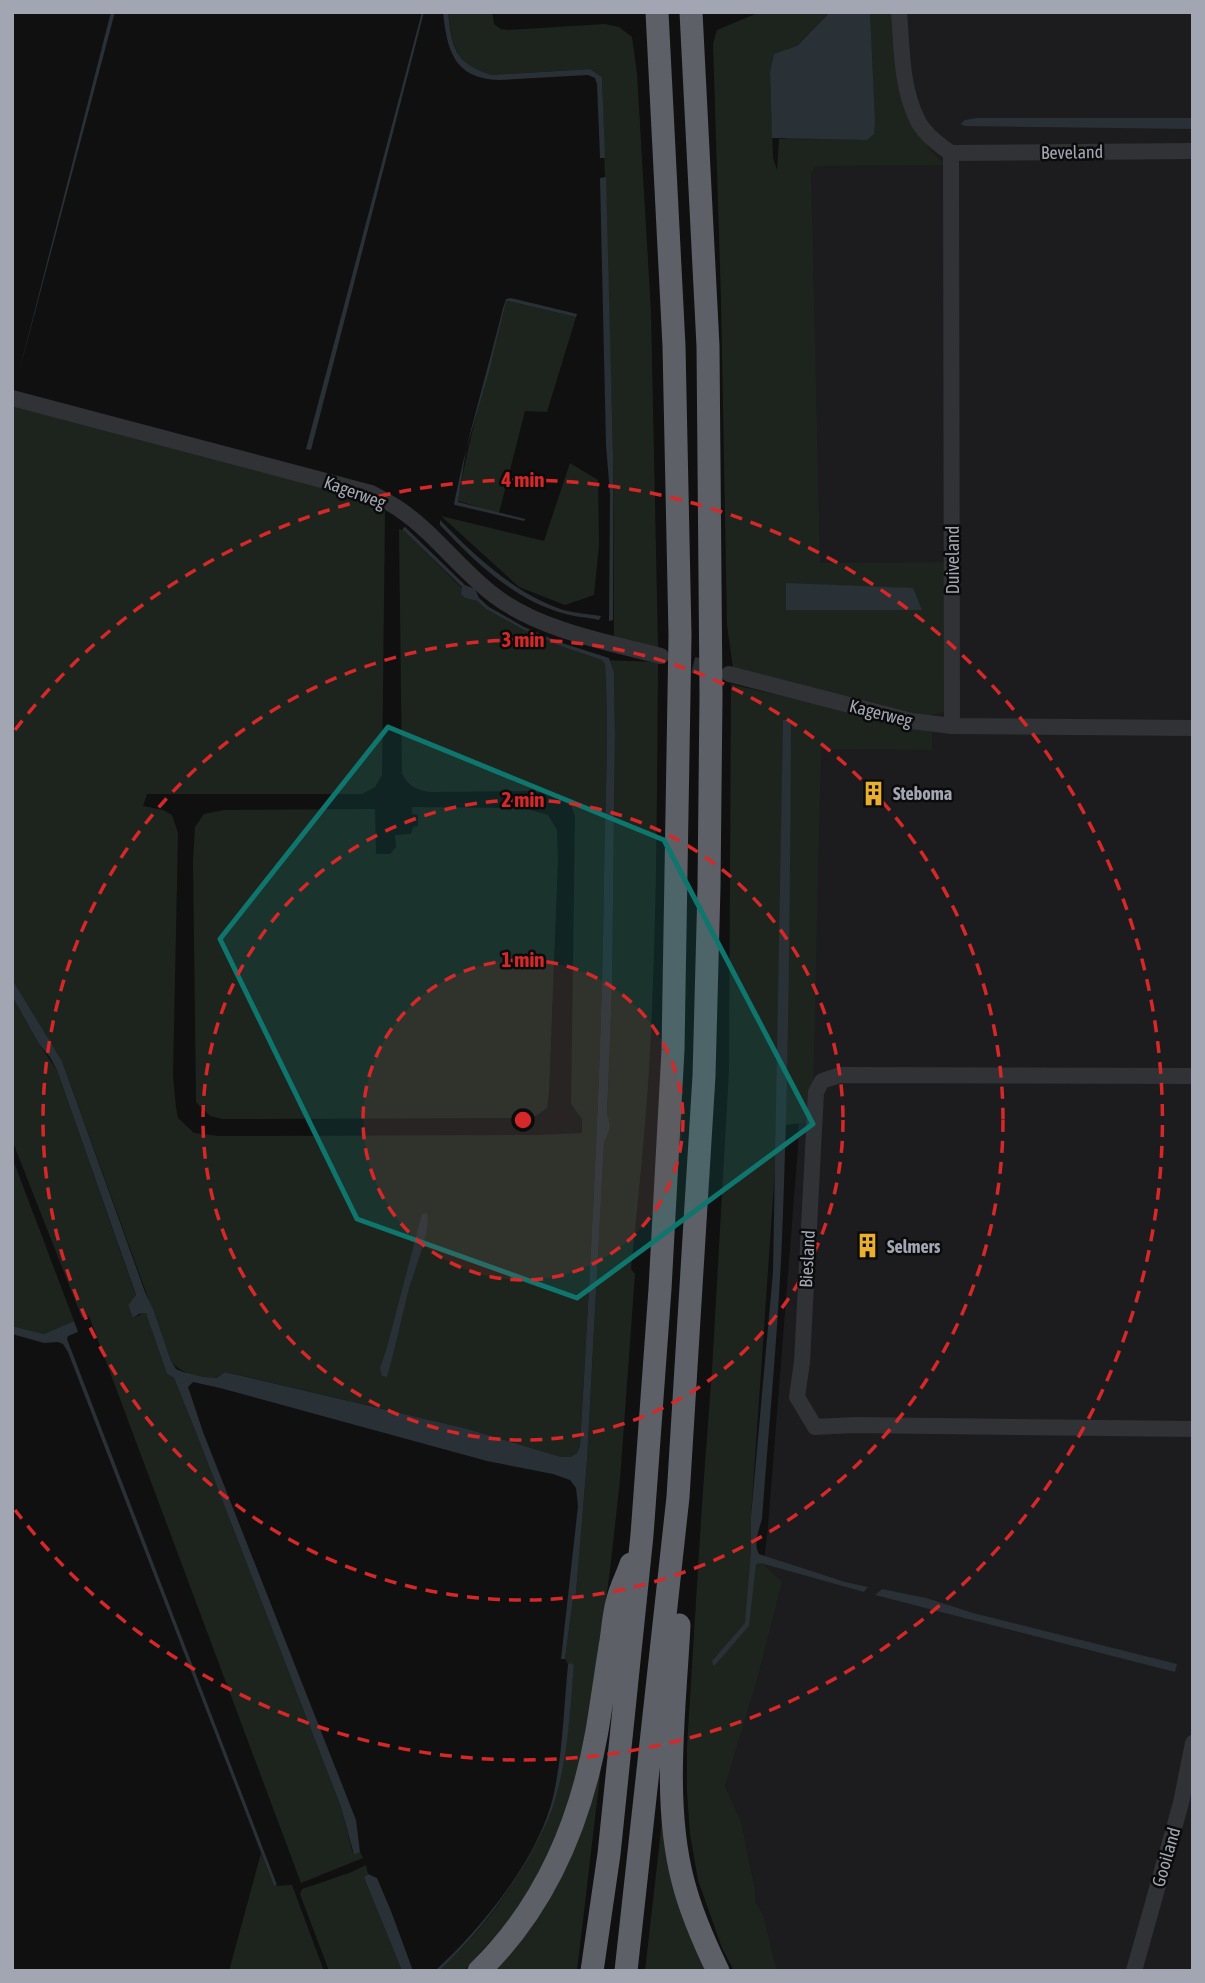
<svg xmlns="http://www.w3.org/2000/svg" width="1205" height="1983" viewBox="0 0 1205 1983" font-family="'Asap Condensed',sans-serif">
  <style>
    .built { fill: #1c1c1e }
    .green { fill: #1d241d; fill-rule: evenodd }
    .water { fill: #293036 }
    .lines { fill: none; stroke-linecap: round; stroke-linejoin: round }
    .minor-tunnel { stroke: #2d2e31; stroke-width: 16; stroke-dasharray: 16 8; stroke-linecap: butt }
    .minor { stroke: #313236; stroke-width: 16 }
    .highway { stroke: #5d6067; stroke-width: 23 }
    .marked { fill: #0f766e; fill-opacity: 0.2; stroke: #0f766e; stroke-width: 5; stroke-linejoin: round }
    .ring { fill: none; stroke: #d62828; stroke-width: 3.5; stroke-dasharray: 12 9 }
    .labels { text-anchor: middle; dominant-baseline: central; stroke-width: 5; stroke-linejoin: round; paint-order: stroke }
    .street-label { font-size: 18px; fill: #a2a6b2; stroke: #0b0b0c }
    .poi-label { font-size: 18px; font-weight: bold; fill: #a2a6b2; stroke: #0b0b0c; text-anchor: start }
    .centre { fill: #d62828; stroke: #0b0b0c; stroke-width: 3.5 }
    .ring-label { font-size: 21px; text-anchor: middle; font-weight: bold; fill: #d62828; stroke: #0b0b0c; stroke-width: 5; stroke-linejoin: round; paint-order: stroke }
  </style>
  <rect width="100%" height="100%" fill="#101011"/>
  <path class="built" d="M853 12H1193V1971H777L763 1914 755 1901V1888L741 1821 725 1786 755 1638 768 1527 798 1147 812 719 797 643 785 98Z"/>
  <path class="green" d="M448 12H492L494 24 501 29 508 30 605 24 619 27 632 37 637 74 651 312 658 649 614 638 613 454 602 77 590 69 490 75C454 63 453 47 448 12Z
    M760 12H830L770 73 773 158 777 170 779 139 867 140 875 122 870 12H893L906 108 930 150 945 165 816 166 811 173 820 563 952 562 944 712 926 716 733 668 727 625 721 298 713 44 717 30ZM912 588 921 610H786Z
    M508 301 576 317 547 412 525 411 499 513 458 501C469 433 490 368 506 302Z
    M23 406 349 492 371 502 385 511 382 775 375 787 362 794H147L143 806 163 810 172 815 178 833 173 1076 176 1107 178 1118 194 1133 218 1136 537 1135 582 1133V1119L571 1104 575 816 571 805 556 793 524 791 430 792C415 789 409 787 402 773L399 529 403 530 462 588 465 598 477 601 486 609 522 629 560 646 602 660 658 662C657 778 657 893 652 1009 649 1095 640 1182 631 1269L635 1274 620 1480 610 1570 594 1688 572 1801 542 1874 495 1942H490L464 1971H439C482 1931 516 1886 541 1833 545 1824 551 1814 554 1804 568 1759 569 1711 574 1665L571 1664H568L565 1659 573 1599 576 1592 587 1461 604 1142C610 1132 612 1126 607 1116L612 989 615 734 614 673 605 664C609 735 605 806 604 877 602 1067 591 1256 580 1446L577 1453 570 1457H561L468 1429 226 1372C223 1373 217 1377 215 1378 200 1381 180 1373 171 1361L62 1061 12 979V407Z
    M570 463 598 480 599 545 594 595 565 605 519 587 441 516 544 541Z
    M731 684 932 731V750L821 749 813 1094 809 1122 778 1126 751 1516V1552L782 1582 757 1679 725 1786 741 1821 755 1888V1901L763 1914 777 1971H734L722 1948 698 1880 690 1834 687 1791V1747L702 1504 712 1370 729 1071Z
    M412 807 524 808 548 815 557 830 558 859 549 1092 547 1108 536 1116 511 1118 222 1119 210 1116 196 1102 193 861 195 827 204 814 224 810 375 809 376 854H390L396 847 395 835 411 834 413 827 418 826V815L412 814Z
    M12 996 39 1044 57 1070 136 1296 128 1305 133 1318 146 1312 167 1374 174 1378 197 1435 341 1807 352 1850 354 1855 360 1852 363 1858 301 1883 89 1316 82 1318 12 1140Z
    M12 1157 74 1321 44 1334 12 1326Z
    M606 1725 577 1971H489L530 1921Z
    M665 1795 709 1971H645Z
    M261 1853 274 1886 292 1885 324 1971H229Z
    M366 1865 368 1874 364 1877 365 1880 402 1971H329L300 1894 302 1889 352 1872Z"/>
  <path class="water" d="M111 12H115L18 376Z
    M422 12H424L311 450 306 449Z
    M443 12H448C452 47 454 63 491 75L590 69 602 77 605 158H600L597 84 595 78 588 75 499 80C454 79 447 50 443 12Z
    M830 12H870L875 122 874 134 867 140 772 138 770 73 774 54 797 46Z
    M976 118H1193V129L965 126 960 124 965 120Z
    M606 177 613 454V620L609 621 610 494 606 445 600 178Z
    M511 298 577 314 576 317 508 301 506 302 488 375 466 450 458 502 525 519 524 521 455 505 454 504C467 438 487 373 503 308L506 299Z
    M440 520C475 556 514 593 563 610 575 613 589 614 601 616L599 620C587 617 574 617 562 613 513 599 474 561 440 525Z
    M405 527 465 585 475 589 479 598 489 607 524 627 559 642 609 658 614 673 615 734 612 989 607 1115C612 1126 610 1132 604 1142L587 1461 576 1593 573 1599 565 1659H561L578 1506 576 1488 570 1480 553 1474 487 1461 220 1388 193 1382 188 1387 203 1432 356 1820 360 1852 354 1855 341 1807 197 1435 174 1378 167 1374 146 1313 139 1314 133 1318 128 1305 136 1295 57 1070 50 1057 39 1044 12 996V979L62 1061 145 1292 153 1309 171 1361 176 1369 183 1372 203 1377 216 1378 225 1372 468 1429 561 1457H570L577 1453 580 1446C591 1255 602 1066 604 875 605 805 609 734 605 664L602 660 560 646 522 629 486 609 477 601 465 598 461 594 462 587 403 530V528Z
    M786 583 913 588 922 610H786Z
    M783 720H791C790 893 789 1066 782 1239 778 1332 769 1425 762 1519 759 1530 753 1544 759 1554L845 1582 868 1587 864 1592 760 1563 756 1564 749 1626 715 1665H713L712 1661 745 1623 751 1552V1516L773 1272Z
    M427 1213C432 1227 413 1274 408 1292 401 1320 395 1349 387 1377L382 1376 380 1368 386 1351 422 1214Z
    M74 1321 78 1332 68 1336 67 1339 277 1885 274 1886 68 1352 63 1344 58 1342 44 1343 12 1334V1326L44 1334Z
    M882 1589 926 1598 973 1613 1177 1664 1175 1672 875 1595Z
    M571 1663 574 1665C570 1711 568 1759 554 1804 548 1822 538 1840 529 1857 504 1900 475 1937 439 1971H435C483 1927 543 1854 555 1788 563 1748 564 1705 568 1664Z
    M368 1874 377 1878 391 1911 413 1971H402L365 1880 364 1877Z"/>
  <g class="lines">
    <path class="minor-tunnel" d="M670 659 719 671"/>
    <path class="minor" d="M899 12C902 48 901 86 917 119 923 133 939 145 951 153
      M951 153 952 726 1193 728
      M951 153 1193 151
      M12 398 371 493C380 498 390 503 399 509 435 533 460 570 495 596 540 630 606 642 661 656
      M729 674 912 721 952 726
      M1193 1076 840 1075 822 1081 816 1092 802 1362 797 1397 815 1427 854 1425 1193 1429
      M1134 1971 1181 1803 1193 1743"/>
    <path class="highway" d="M679 1625C675 1707 662 1801 683 1881 691 1913 704 1942 718 1971
      M479 1971C546 1906 581 1821 597 1731 602 1701 606 1671 611 1641 613 1627 614 1612 618 1599 621 1587 627 1576 631 1564
      M592 1971 609 1854 642 1535 660 1289 673 1050 680 635 674 346 657 12
      M626 1971 678 1497 704 1076 709 887 711 695 708 346 691 12"/>
  </g>
  <path class="marked" d="M388 727 664 840 813 1124 577 1298 357 1219 220 939Z"/>
  <circle cx="523" cy="1120" r="160" fill="#d62828" fill-opacity=".12"/>
  <g class="ring">
    <circle cx="523" cy="1120" r="160"/>
    <circle cx="523" cy="1120" r="320"/>
    <circle cx="523" cy="1120" r="480"/>
    <path d="M15 730A640 640 0 1 1 15 1510"/>
  </g>
  <defs>
    <symbol id="building-bare" viewBox="-9 -9 18 18"><path d="M-4-6H4V6H1V3H-1V6H-4ZM-2.5-4.3h1.7v1.8h-1.7ZM.8-4.3h1.7v1.8H.8ZM-2.5-1h1.7V.8h-1.7ZM.8-1h1.7V.8H.8Z" fill="#eaaf2f" stroke="#0b0b0c" stroke-width="2.5" paint-order="stroke"/></symbol>
  </defs>
  <g fill-rule="evenodd">
    <use href="#building-bare" x="856" y="776" width="35" height="35"/>
    <use href="#building-bare" x="850" y="1228" width="35" height="35"/>
  </g>
  <g class="labels">
    <g class="street-label">
      <text transform="translate(1072 152) rotate(-1)">Beveland</text>
      <text transform="translate(355 492) rotate(20)">Kagerweg</text>
      <text transform="translate(952 560) rotate(-90)">Duiveland</text>
      <text transform="translate(881 713) rotate(14)">Kagerweg</text>
      <text transform="translate(807 1259) rotate(-87)">Biesland</text>
      <text transform="translate(1166 1857) rotate(-74)">Gooiland</text>
    </g>
    <g class="poi-label">
      <text x="893" y="793">Steboma</text>
      <text x="887" y="1246">Selmers</text>
    </g>
  </g>
  <circle cx="523" cy="1120" r="10" class="centre"/>
  <g class="ring-label">
    <text x="523" y="487">4 min</text>
    <text x="523" y="647">3 min</text>
    <text x="523" y="807">2 min</text>
    <text x="523" y="967">1 min</text>
  </g>
  <rect width="1205" height="1983" fill="none" stroke="#a2a6b2" stroke-width="28"/>
</svg>
